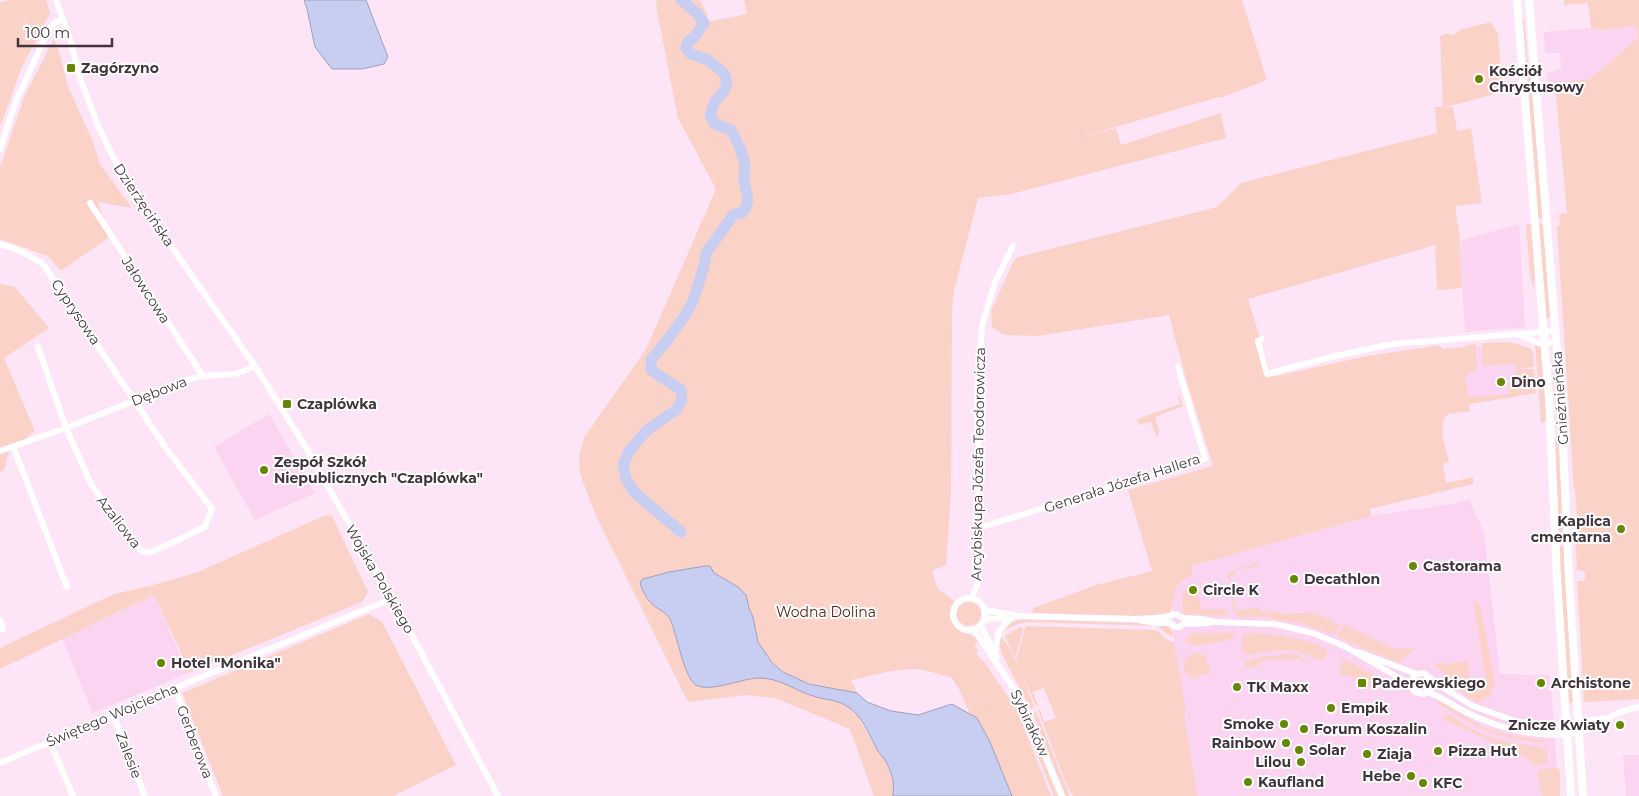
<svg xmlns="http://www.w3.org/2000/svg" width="1639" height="796" viewBox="0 0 1639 796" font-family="Montserrat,sans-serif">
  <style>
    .built { fill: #fad4f0 }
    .green { fill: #fad2c8 }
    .water { fill: #c7cef1; stroke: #9fa0bb }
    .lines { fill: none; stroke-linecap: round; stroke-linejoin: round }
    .river { stroke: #c7cef1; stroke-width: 11 }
    .minor { stroke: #fff; stroke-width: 6 }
    .major { stroke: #fff; stroke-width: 8 }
    .poi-dot { fill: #668703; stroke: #fff; stroke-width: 2 }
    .labels { text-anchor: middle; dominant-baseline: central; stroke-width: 4; stroke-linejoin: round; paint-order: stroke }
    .poi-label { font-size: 14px; font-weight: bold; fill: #41343d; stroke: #fff; text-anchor: start }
    .street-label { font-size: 14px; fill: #41343d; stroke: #fff }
    .park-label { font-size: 14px; fill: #551b0c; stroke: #fff }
  </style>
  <rect width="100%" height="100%" fill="#fee4f7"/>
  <path class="built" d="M1635 26 1638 38 1590 79 1548 84 1547 73 1561 69 1560 53H1545L1544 32 1591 28 1602 30Z
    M1519 224 1525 327 1465 332 1459 241Z
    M1512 343 1527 356 1529 394 1465 405 1466 347Z
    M269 414 315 493 255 520 214 447Z
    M1469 500 1484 532 1500 674 1550 675 1559 796H1188L1177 657 1173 632V597L1180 583 1186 577 1193 575 1191 566 1371 516 1452 504Z
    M154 595 188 673 93 713 62 638 109 617Z
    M1623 755H1639V796H1626Z"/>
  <path class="green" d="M8 0H46L50 13 21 69 0 127V3Z
    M656 0H700L707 14 708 22 747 14 744 0H1242L1267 80 1223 97H1219L1074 139 1116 128 1121 145 1221 113 1226 138 1011 194 978 198 954 291 952 311 951 494 946 565 932 571 938 589 955 602C948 612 949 625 961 631 969 635 973 634 979 641L974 645 978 651 976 653 982 661 983 660 1017 710 1051 796H1012L990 742 971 716 959 689 952 678C940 674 927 670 914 669 893 669 871 676 851 680L857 693C818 686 778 682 758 643 754 635 756 625 753 617 751 609 747 603 746 595L714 573 709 566 669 572 643 579 640 582C642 591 647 600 654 606 659 610 665 611 669 618 676 630 684 660 687 674L709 687 758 678 769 679 780 681 814 697 831 699 846 705 858 717 879 753 885 760 893 780V796H874L850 729 775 698 745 695 688 702 597 518 580 474 579 455 584 438 646 349 716 189 678 118 657 11Z
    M1565 0H1639V699L1585 702 1584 701 1577 581H1585V571L1577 570 1575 536 1578 535V531L1575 489H1574L1557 226 1560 225 1559 214 1567 213 1555 83 1590 79 1638 38 1635 26 1602 30 1591 28 1588 3 1563 5Z
    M1522 19H1524L1527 54 1531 82 1543 219H1538Z
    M1491 22 1498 34 1503 92 1446 107H1453L1457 131 1471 128 1482 203 1455 206 1460 240 1459 241 1462 288 1437 290 1435 245 1248 299 1272 377 1367 356 1440 345 1442 349 1465 347V345L1476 344 1477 367 1476 371 1469 372 1466 376 1468 397 1509 394 1508 384 1512 383V379H1517L1516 370 1534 369 1536 393 1469 404 1470 411 1448 414C1436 424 1446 448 1449 462L1443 464 1446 483 1473 477V484L1370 509 1371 516 1191 566 1193 575C1175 582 1175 592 1172 609L1166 615 1139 616 1031 613 1034 608 1096 585 1152 571 1128 490 1213 466 1186 379 1169 315 1038 336 1004 335 992 327 991 311 1015 258 1217 207 1241 183 1437 133 1435 107H1443L1440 36 1449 33 1451 35 1456 34 1459 30Z
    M54 39 59 51 68 87 93 142 100 164 132 208 98 202 108 238 61 271 48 256 0 239V167L25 95Z
    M1543 223 1550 316 1548 319 1546 317 1539 224Z
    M1527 224H1532L1535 266 1534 290 1530 274 1526 226Z
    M0 284 15 287 49 328 4 358 35 431 9 451 4 470 0 472Z
    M1509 342 1530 348 1533 352 1534 367 1516 369 1515 364 1483 366 1482 343Z
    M1535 344 1541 348 1547 418 1545 422 1541 423Z
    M1180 396 1183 406 1155 417 1159 431 1157 437 1151 422 1143 424V423L1139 425 1137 419 1180 404 1178 397Z
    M1555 438H1559L1564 541H1559Z
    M326 515 332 516 368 592 362 602 188 673 178 646 154 595 0 669V648L114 594 150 586 198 572Z
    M1559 546H1564L1573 702 1568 703Z
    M1257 563 1260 566 1235 570V575L1230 576 1236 611 1259 607 1260 612 1265 611V617H1240L1234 613V611L1228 573 1231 571Z
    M1190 584 1196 586 1190 588 1191 592H1196L1201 608 1205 610 1225 609 1229 613H1227L1226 616 1192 614 1191 616 1184 613C1180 603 1182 591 1190 584Z
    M1473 601 1478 602 1481 609 1494 681 1493 688 1489 698 1487 697 1480 702 1475 701 1451 686 1447 681 1445 673 1434 666 1442 661 1443 665 1467 661 1471 686 1487 684Z
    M957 614a12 12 0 1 1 24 0a12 12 0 1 1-24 0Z
    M1266 606 1269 611 1277 612 1278 614 1315 613 1339 625 1334 635 1301 623 1267 618Z
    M369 614 382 622 456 765 393 796H223L182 693Z
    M1022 619 1141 623 1168 626 1173 632V636C1167 636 1163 629 1157 626L1027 622 1018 624 1002 631 1012 622Z
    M1343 624 1394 649 1416 648 1399 663 1365 649 1338 637V635Z
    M1027 626 1154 630C1162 632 1164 641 1174 642L1186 710 1184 714 1197 796H1073L1067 786 1038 710H1040L1044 722 1056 718 1044 689 1043 688 1033 692 1038 705 1036 706 1016 660 1025 628Z
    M1020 627H1022L1023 629 1015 658 1005 636Z
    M1195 633H1234L1236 634 1230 640 1194 646 1184 640 1191 634Z
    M1246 633C1270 634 1309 636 1328 651L1325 658 1316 660C1295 643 1268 652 1244 655L1242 644 1243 634Z
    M1000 637C1010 640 1030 694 1034 707L1030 708 1001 652 999 642Z
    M1196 652C1208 654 1208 664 1210 674L1198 675V678H1190C1180 669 1183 655 1196 652Z
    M1284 654 1299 655 1306 662H1302L1299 659H1274L1259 662V666L1246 668 1245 660Z
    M1343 659 1346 660 1387 682 1372 687 1345 674 1342 678 1339 670Z
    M1012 696 1024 711 1058 796H1054L1019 709Z
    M1438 700 1482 727 1512 736 1546 740V742H1535L1511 738 1481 729 1437 703Z
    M1036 711 1066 787 1070 796H1066L1033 714Z
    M1446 713C1457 720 1468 728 1480 733 1500 742 1523 745 1545 748L1547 752V763L1535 766 1528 759 1443 719Z
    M1553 768H1558L1560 771V796H1542L1537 770Z"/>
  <path class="water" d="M304 0H366L388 57 384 64 362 69H332L315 47 307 9Z
    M705 566H710L714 573 738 587 746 595 749 608 753 617 758 642 773 664 783 672 809 684 857 693 867 702 891 711 918 715 952 704 977 718 990 742 1012 796H893C893 791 894 786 893 781 892 775 888 765 885 760 883 757 880 754 878 751 869 735 862 714 845 705 835 699 824 700 813 696 794 690 780 678 759 678 743 678 710 693 696 685 684 678 677 634 670 619 666 612 659 610 653 605 646 598 642 591 640 582L643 579 669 572Z"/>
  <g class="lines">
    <path class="river" d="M681 0 697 13 704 23 694 38 688 41 686 48 691 54 708 60 724 73 727 82 724 91 715 101 710 115 715 124 731 130C737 142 744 154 745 167 745 171 743 175 744 179 745 195 753 198 742 213L734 214 706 253 704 266 693 301 686 314 668 339 651 360V369C660 378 671 382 681 390L682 400 676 410 647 430 629 451 623 465 626 479 634 492 681 532"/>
    <path class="minor" d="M56 0 70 39 81 81 99 128 124 179 255 366 304 444 407 626 498 796
      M0 149 16 101 49 29 54 23 63 19
      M90 203 203 376
      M0 244 19 250 43 264 166 448 212 509 205 527 152 552H142L91 484 66 428 38 347
      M1518 334 1538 343 1556 342
      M1262 339 1258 341 1267 374 1335 356 1393 344 1555 331
      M13 446 67 587
      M0 451 66 428 186 380 203 376 236 374 255 366
      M978 528 1205 459 1178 367
      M953 614a16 16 0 1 1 32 0a16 16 0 1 1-32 0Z
      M972 598 978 582 979 460 977 398 982 326 995 282 1013 246
      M985 610 1020 616 1133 619 1155 623H1170L1176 627H1180L1183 624 1210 623
      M985 619 1012 618
      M1133 619C1148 618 1164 619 1176 614L1183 618 1201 619 1215 622 1275 624 1313 633 1346 647 1411 685
      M0 620 3 629 0 630
      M981 626 997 657
      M974 630 1021 699 1062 796
      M995 652 999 631 1011 618
      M1358 652 1417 674
      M1431 681 1430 689 1424 694 1415 692C1407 683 1412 673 1424 673L1437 684 1473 706 1515 721 1551 726 1607 718
      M175 688 216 796
      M1427 692C1442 696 1454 707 1468 713 1500 729 1540 739 1576 733 1589 730 1596 726 1607 719 1616 713 1628 709 1639 707
      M113 714 145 796
      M50 742 73 796
      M0 763 175 688 391 599"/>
    <path class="major" d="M1517 0 1549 399 1557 578 1571 796
      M1529 0 1561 401 1569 578 1583 796"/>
  </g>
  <g class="poi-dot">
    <rect x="66" y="63" width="10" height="10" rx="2.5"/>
    <circle cx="1479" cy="79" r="5"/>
    <circle cx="1501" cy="382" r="5"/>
    <rect x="282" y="399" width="10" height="10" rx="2.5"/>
    <circle cx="264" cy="470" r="5"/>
    <circle cx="1621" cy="529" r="5"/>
    <circle cx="1413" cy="566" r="5"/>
    <circle cx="1294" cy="579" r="5"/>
    <circle cx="1193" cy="590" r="5"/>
    <circle cx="161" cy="663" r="5"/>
    <rect x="1357" y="678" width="10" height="10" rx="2.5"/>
    <circle cx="1541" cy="683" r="5"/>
    <circle cx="1237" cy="687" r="5"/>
    <circle cx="1331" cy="708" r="5"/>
    <circle cx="1284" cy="724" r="5"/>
    <circle cx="1620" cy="725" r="5"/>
    <circle cx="1304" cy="729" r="5"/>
    <circle cx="1286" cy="743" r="5"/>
    <circle cx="1299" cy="750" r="5"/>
    <circle cx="1438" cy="751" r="5"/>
    <circle cx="1367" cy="754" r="5"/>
    <circle cx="1301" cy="762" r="5"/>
    <circle cx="1411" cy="776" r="5"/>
    <circle cx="1248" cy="782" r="5"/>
    <circle cx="1423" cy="783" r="5"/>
  </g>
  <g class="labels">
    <g class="poi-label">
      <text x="81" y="68">Zagórzyno</text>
      <text x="1489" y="71">Kościół<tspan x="1489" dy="16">Chrystusowy</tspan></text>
      <text x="1511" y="382">Dino</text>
      <text x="297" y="404">Czaplówka</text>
      <text x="274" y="462">Zespół Szkół<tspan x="274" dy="16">Niepublicznych "Czaplówka"</tspan></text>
      <text x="1611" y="521" text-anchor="end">Kaplica<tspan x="1611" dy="16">cmentarna</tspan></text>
      <text x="1423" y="566">Castorama</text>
      <text x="1304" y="579">Decathlon</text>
      <text x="1203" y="590">Circle K</text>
      <text x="171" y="663">Hotel "Monika"</text>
      <text x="1372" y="683">Paderewskiego</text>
      <text x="1551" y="683">Archistone</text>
      <text x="1247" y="687">TK Maxx</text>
      <text x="1341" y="708">Empik</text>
      <text x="1274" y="724" text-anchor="end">Smoke</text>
      <text x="1610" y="725" text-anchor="end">Znicze Kwiaty</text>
      <text x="1314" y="729">Forum Koszalin</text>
      <text x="1276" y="743" text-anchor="end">Rainbow</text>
      <text x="1309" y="750">Solar</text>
      <text x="1448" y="751">Pizza Hut</text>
      <text x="1377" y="754">Ziaja</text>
      <text x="1291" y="762" text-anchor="end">Lilou</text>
      <text x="1401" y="776" text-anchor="end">Hebe</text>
      <text x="1258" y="782">Kaufland</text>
      <text x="1433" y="783">KFC</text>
    </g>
    <g class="street-label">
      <text transform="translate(144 205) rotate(56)">Dzierżęcińska</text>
      <text transform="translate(146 290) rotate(57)">Jałowcowa</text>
      <text transform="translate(76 312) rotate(56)">Cyprysowa</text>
      <text transform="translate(159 391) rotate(-21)">Dębowa</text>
      <text transform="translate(1560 398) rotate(-94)">Gnieźnieńska</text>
      <text transform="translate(978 464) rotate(-89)">Arcybiskupa Józefa Teodorowicza</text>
      <text transform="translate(1122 483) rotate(-18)">Generała Józefa Hallera</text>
      <text transform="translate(119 522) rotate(52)">Azaliowa</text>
      <text transform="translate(380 579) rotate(60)">Wojska Polskiego</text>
      <text transform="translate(112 715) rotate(-23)">Świętego Wojciecha</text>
      <text transform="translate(1030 723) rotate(65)">Sybiraków</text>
      <text transform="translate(195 742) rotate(69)">Gerberowa</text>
      <text transform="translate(129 755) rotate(69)">Zalesie</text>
    </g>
    <g class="park-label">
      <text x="826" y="612">Wodna Dolina</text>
    </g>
  </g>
  <path d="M18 38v8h94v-8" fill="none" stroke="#41343d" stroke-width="2.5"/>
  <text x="25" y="38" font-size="15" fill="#41343d" stroke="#ffffff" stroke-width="4" paint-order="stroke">100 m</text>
</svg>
